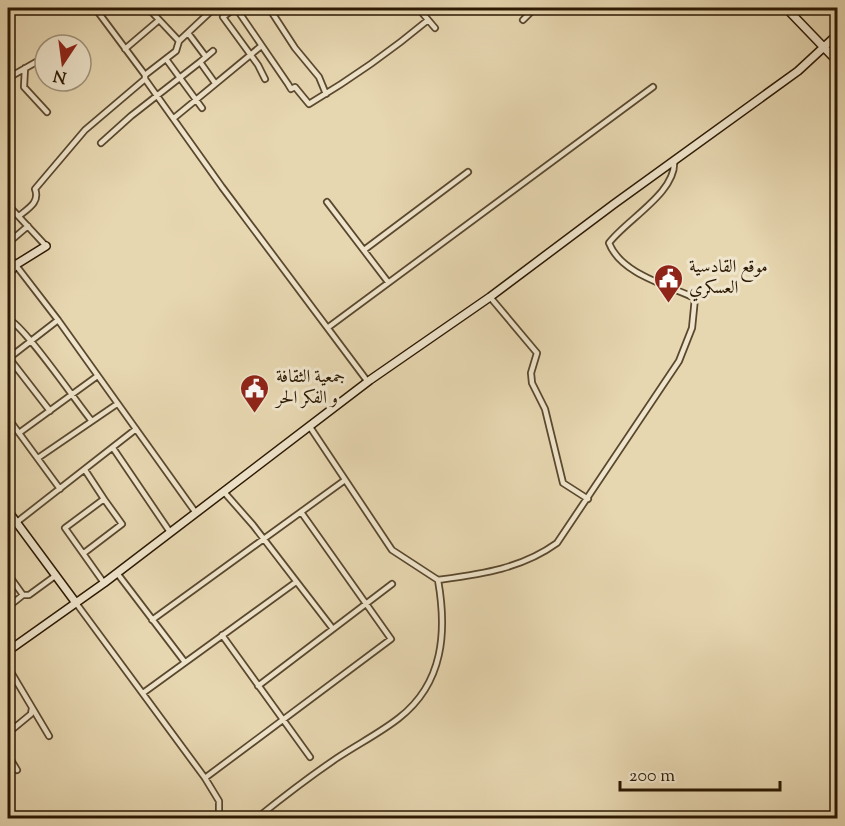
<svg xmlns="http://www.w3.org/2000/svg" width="845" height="826" viewBox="0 0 845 826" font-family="'Sorts Mill Goudy',Amiri,serif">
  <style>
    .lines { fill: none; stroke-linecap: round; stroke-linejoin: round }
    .street-casing { stroke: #5a482e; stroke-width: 8 }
    .secondary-casing { stroke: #2b1802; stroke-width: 10 }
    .street { stroke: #efe5cc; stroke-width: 4.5 }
    .secondary { stroke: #efe5cc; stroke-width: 7 }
    .labels { text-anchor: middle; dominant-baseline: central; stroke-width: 6; stroke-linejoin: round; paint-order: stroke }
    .poi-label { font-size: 18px; fill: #2b1802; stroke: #efe5cc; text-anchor: start }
  </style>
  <rect width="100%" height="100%" fill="#e7d7b1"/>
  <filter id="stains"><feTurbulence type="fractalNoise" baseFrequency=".00333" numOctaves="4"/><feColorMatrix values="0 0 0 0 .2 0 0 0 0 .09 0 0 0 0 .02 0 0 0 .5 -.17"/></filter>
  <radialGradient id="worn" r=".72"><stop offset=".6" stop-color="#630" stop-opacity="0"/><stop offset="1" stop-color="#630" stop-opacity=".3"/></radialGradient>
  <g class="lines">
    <defs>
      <path id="street" d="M95 8 145 75V79L222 187 368 382
        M148 8 179 41
        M235 8 223 17 258 65 265 79
        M236 8 288 84 291 89 295 87 309 104C351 79 391 51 428 20
        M269 8 295 48 319 77 326 94
        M418 8 435 28
        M523 20 535 8
        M188 33 206 57
        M61 45 70 40
        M125 49 159 20
        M213 51 200 62 215 83
        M166 59 202 108
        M25 68 24 87 47 112
        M145 75 176 51 179 41 210 12 207 8
        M8 78 45 57
        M174 118 260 47
        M101 143 131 116 200 62
        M327 202 388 282
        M8 205 46 246
        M19 216C29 208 40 202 35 189L85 130 145 79
        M8 243 28 226
        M364 250 468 172
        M8 255 58 320 196 513
        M490 297 537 353 531 373 532 383 545 409 563 483 588 499
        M8 319C23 324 77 403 91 420
        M330 326 653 87
        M50 411 9 358 58 320
        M8 418 60 489
        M19 433 96 377
        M113 448 170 532
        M38 458 117 404
        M85 470 104 499 65 528 104 583
        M224 492 253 525 333 629
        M8 529 136 429
        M84 553 122 524 104 499
        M117 573 184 661
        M8 574 23 595 8 607
        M438 580C481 574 521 569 557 543L679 361 692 328 695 298C667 285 621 274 609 243 626 220 677 192 674 161
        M23 595H29L55 576
        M76 603 205 778 219 801V818
        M152 620 345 480
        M222 635 310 757
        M8 667 49 736
        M258 686 392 584
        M143 693 296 582
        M8 733 31 714 32 708
        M8 755 17 770
        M205 778 391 639 301 512
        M257 818C283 797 309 777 337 758 358 744 380 733 399 718 444 683 447 631 438 580L392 550 310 427"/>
      <path id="secondary" d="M786 8 838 62
        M831 8 838 15
        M8 274 17 264 46 246
        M8 511 76 603
        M8 651 104 583 370 380 490 297 614 204 798 71 838 34"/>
    </defs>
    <use href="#street" class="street-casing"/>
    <use href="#secondary" class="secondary-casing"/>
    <use href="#street" class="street"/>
    <use href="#secondary" class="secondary"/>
  </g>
  <defs>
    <symbol id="civic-pin" viewBox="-11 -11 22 30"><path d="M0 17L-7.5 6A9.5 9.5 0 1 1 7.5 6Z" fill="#8f2418" stroke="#efe5cc"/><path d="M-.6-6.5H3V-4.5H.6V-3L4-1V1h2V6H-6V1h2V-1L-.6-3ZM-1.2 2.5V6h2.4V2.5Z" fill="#fff"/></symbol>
  </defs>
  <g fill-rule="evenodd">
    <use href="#civic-pin" x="652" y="262" width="33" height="45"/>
    <use href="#civic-pin" x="238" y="372" width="33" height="45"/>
  </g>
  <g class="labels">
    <g class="poi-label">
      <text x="689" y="268">موقع القادسية<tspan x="689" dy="21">العسكري</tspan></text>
      <text x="276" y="378">جمعية الثقافة<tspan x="276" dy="21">و الفكر الحر</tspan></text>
    </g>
  </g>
  <rect width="845" height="826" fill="none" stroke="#e7d7b1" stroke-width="30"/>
  <rect x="9" y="9" width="827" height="808" fill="none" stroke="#2b1802" stroke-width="3"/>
  <rect x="15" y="15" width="815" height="796" fill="none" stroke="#2b1802" stroke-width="1.5"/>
  <g transform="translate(63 63) rotate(193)"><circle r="28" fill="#efe5cc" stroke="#a1937b" stroke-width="1.5"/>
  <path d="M0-4.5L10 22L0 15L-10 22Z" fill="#8f2418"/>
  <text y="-9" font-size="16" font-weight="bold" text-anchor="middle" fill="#2b1802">N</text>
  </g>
  <path d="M620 781v9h160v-9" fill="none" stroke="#2b1802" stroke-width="3"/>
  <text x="629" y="781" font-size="18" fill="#2b1802" stroke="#efe5cc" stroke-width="4.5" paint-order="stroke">200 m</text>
  <rect width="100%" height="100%" filter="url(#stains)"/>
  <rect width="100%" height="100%" fill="url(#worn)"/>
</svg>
